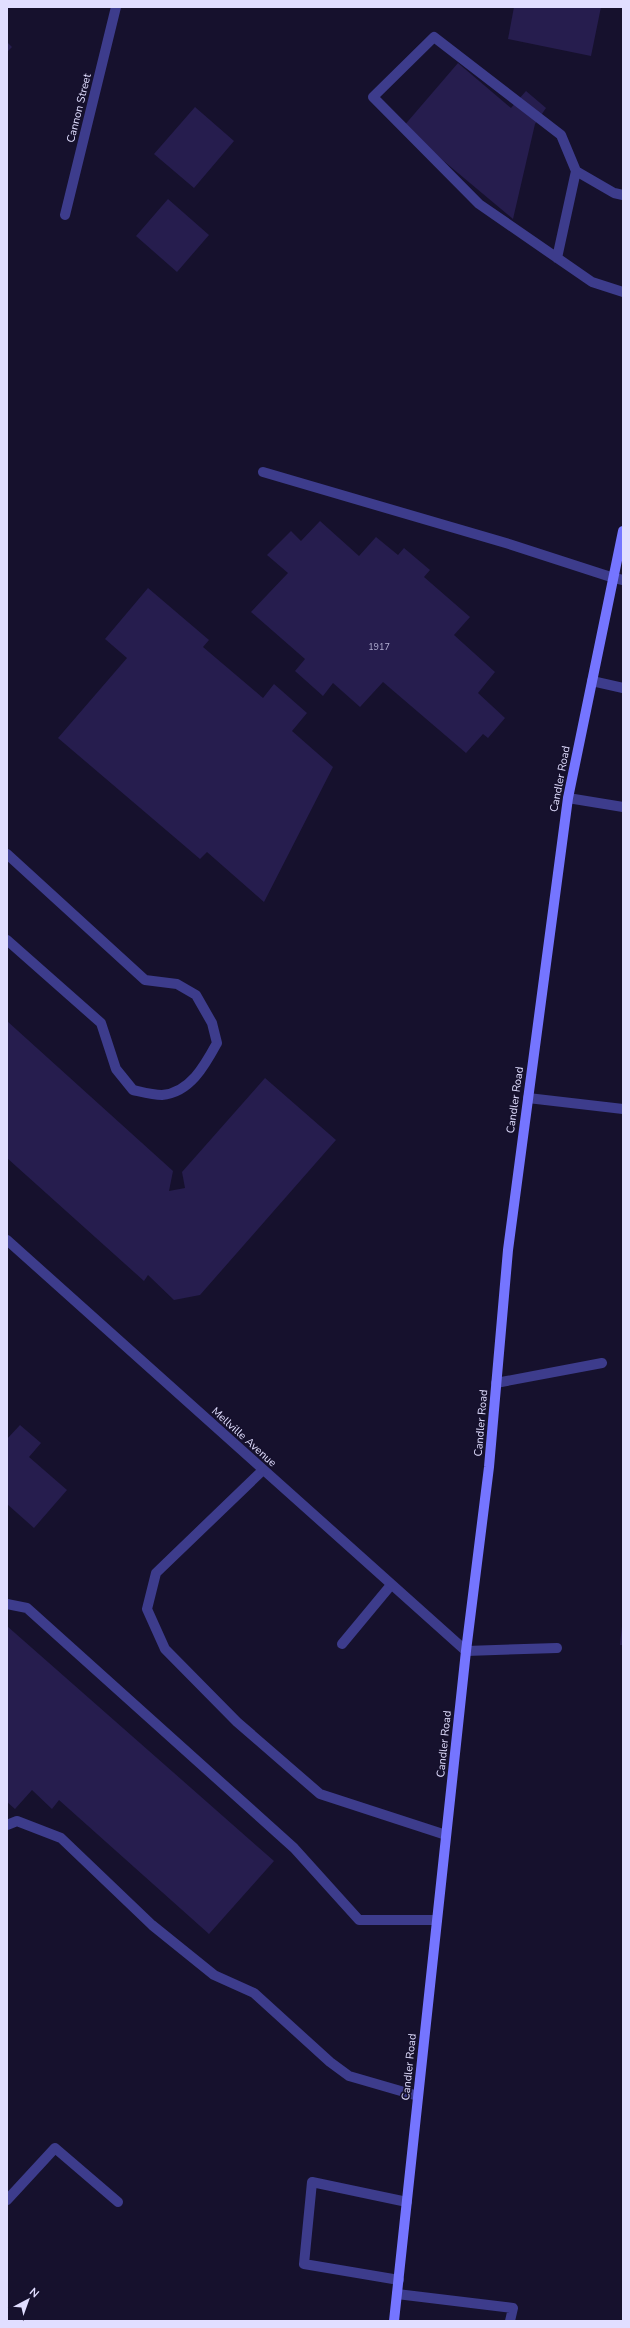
<svg xmlns="http://www.w3.org/2000/svg" width="630" height="2328" viewBox="0 0 630 2328" font-family="'Nunito Sans',sans-serif">
  <style>
    .building { fill: #261d4e }
    .lines { fill: none; stroke-linecap: round; stroke-linejoin: round }
    .service { stroke: #3d3c8c; stroke-width: 10 }
    .minor { stroke: #3d3c8c; stroke-width: 10 }
    .secondary { stroke: #7575ff; stroke-width: 10 }
    .labels { text-anchor: middle; dominant-baseline: central; stroke-width: 3.5; stroke-linejoin: round; paint-order: stroke }
    .number-label { font-size: 9px; fill: #b2aed3 }
    .street-label { font-size: 11px; fill: #e1deff; stroke: #16112d }
  </style>
  <rect width="100%" height="100%" fill="#16112d"/>
  <path class="building" d="M514 7H601L591 56 508 39Z
    M7 42 12 47 7 52Z
    M458 63 511 108 526 91 546 108 535 124 513 219 403 127Z
    M195 107 234 141 194 188 154 154Z
    M168 199 209 235 177 272 136 236Z
    M320 521 359 556 376 537 398 555 404 548 430 570 424 577 470 617 454 635 495 672 478 693 505 718 488 738 483 734 466 753 383 682 360 707 333 683 323 696 295 671 305 659 251 612 288 573 267 555 291 531 301 541Z
    M148 588 209 640 203 647 263 698 274 684 307 713 292 731 333 767 264 902 207 852 200 859 58 738 127 658 105 639Z
    M7 1021 173 1171 169 1191 185 1188 182 1172 265 1078 336 1140 200 1295 174 1300 148 1275 144 1281 7 1158Z
    M20 1425 41 1443 29 1457 67 1490 34 1528 7 1504V1439Z
    M7 1626 274 1861 209 1934 59 1800 52 1809 32 1790 15 1809 7 1802Z
    M622 1626H623V1645H620Z"/>
  <g class="lines">
    <path class="service" d="M576 171 614 193 623 195
      M557 258 576 171 561 135 434 37 373 97 479 204 592 282 623 292
      M263 472 509 544 614 578
      M592 681 623 688
      M568 798 623 807
      M7 854 145 980 177 984 196 995 212 1023 217 1043C205 1065 190 1093 162 1095 153 1095 142 1092 133 1090L116 1069 101 1023 7 940
      M528 1098 623 1109
      M496 1383 602 1363
      M263 1470 156 1573 147 1609 165 1649 237 1722 320 1794 446 1835
      M7 1604 27 1608 294 1848 359 1920H437
      M342 1644 391 1585
      M466 1651 557 1648
      M7 1825 17 1821 61 1838 152 1925 214 1975 254 1993 330 2062 349 2076 418 2096
      M7 2200 55 2148 118 2202
      M399 2280 304 2264 312 2182 407 2202
      M397 2294 513 2308 510 2321"/>
    <path class="minor" d="M65 215 116 7
      M614 578 623 580
      M7 1240 466 1651"/>
    <path class="secondary" d="M394 2321 466 1651 489 1467 508 1250 568 798 623 531"/>
  </g>
  <g class="labels">
    <g class="number-label">
      <text x="379" y="647">1917</text>
    </g>
    <g class="street-label">
      <text transform="translate(79 108) rotate(-76)">Cannon Street</text>
      <text transform="translate(560 779) rotate(-79)">Candler Road</text>
      <text transform="translate(515 1100) rotate(-82)">Candler Road</text>
      <text transform="translate(481 1423) rotate(-85)">Candler Road</text>
      <text transform="translate(244 1437) rotate(42)">Mellville Avenue</text>
      <text transform="translate(444 1744) rotate(-84)">Candler Road</text>
      <text transform="translate(409 2067) rotate(-84)">Candler Road</text>
    </g>
  </g>
  <rect width="630" height="2328" fill="none" stroke="#e1deff" stroke-width="16"/>
  <g transform="translate(28 2300) rotate(41)" stroke="#16112d" stroke-width="3" paint-order="stroke">
  <path d="M0-3L7 15L0 10L-7 15Z" fill="#e1deff"/>
  <text y="-6" font-size="11" font-weight="bold" text-anchor="middle" fill="#e1deff">N</text>
  </g>
</svg>
